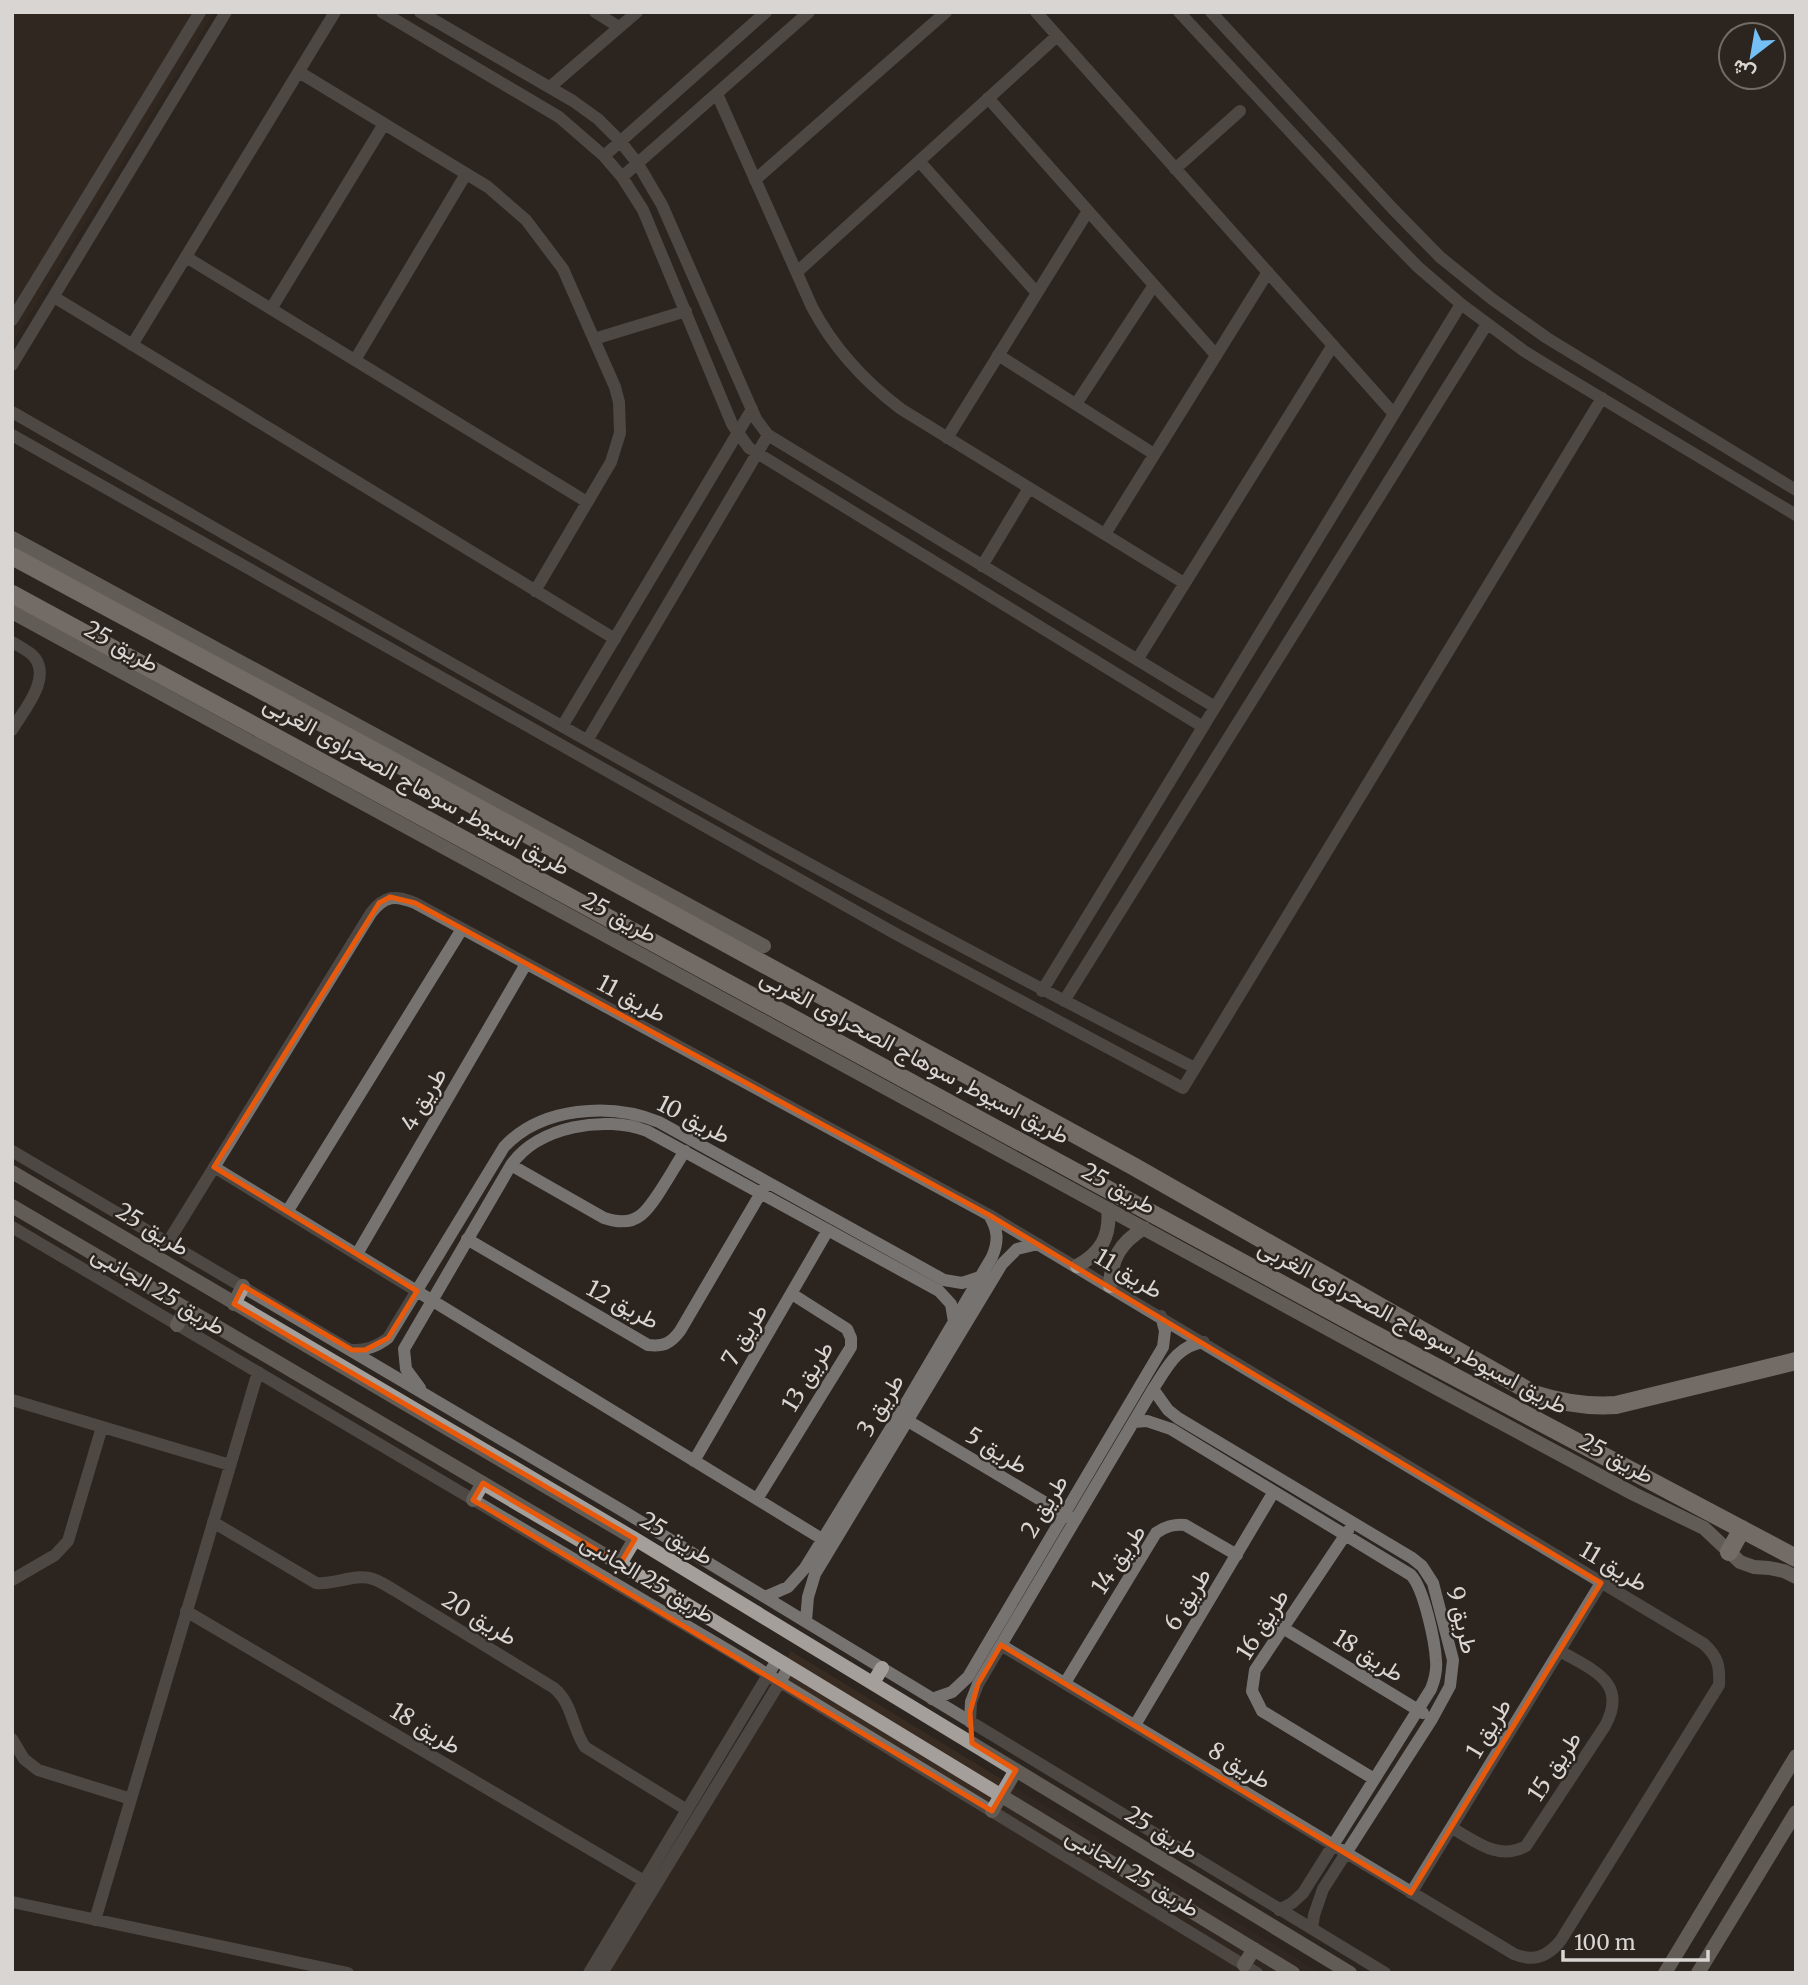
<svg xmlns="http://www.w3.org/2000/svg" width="1808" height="1985" viewBox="0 0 1808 1985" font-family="Merriweather,Vazirmatn,serif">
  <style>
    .built { fill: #372b22 }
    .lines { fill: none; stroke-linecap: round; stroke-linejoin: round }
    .street { stroke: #777370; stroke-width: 12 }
    .secondary { stroke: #a59f9b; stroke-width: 14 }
    .primary { stroke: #c9c2bc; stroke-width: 18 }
    .marked { fill: none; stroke: #e8590c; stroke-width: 5; stroke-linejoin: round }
    .labels { text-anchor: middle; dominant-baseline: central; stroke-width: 5; stroke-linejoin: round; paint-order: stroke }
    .street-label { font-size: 23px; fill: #d9d5d2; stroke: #2b241f }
  </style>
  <rect width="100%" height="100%" fill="#2b241f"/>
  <path class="built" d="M12 12H214L12 344Z
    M791 1651 1320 1973H596Z"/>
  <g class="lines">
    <path class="street" d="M382 12 559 117 604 156 622 177 643 210 732 424 749 448 1203 727
      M420 12 573 101 598 119 620 141 638 164 662 205 756 419 768 435 1215 707
      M595 12 619 27
      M1036 12 1394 414
      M1179 12 1378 226 1418 267 1461 304 1524 351 1563 375 1796 515
      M1211 12 1393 209 1440 257 1492 299 1547 338 1796 490
      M299 72 488 187 526 220 563 269 615 387 619 402 620 433 611 462 535 591
      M550 87 637 12
      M717 94 812 307C834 349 864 381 901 409L1184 583
      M988 98 1216 355
      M604 156 766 12
      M919 161 1037 293
      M1175 169 1240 111
      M622 177 809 12
      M755 180 946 12
      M186 257 587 502
      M797 272 1057 36
      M54 297 615 639
      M271 309 384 124
      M12 320 200 12
      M594 339 686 311
      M132 345 335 12
      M998 355 1154 454
      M355 360 466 174
      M12 365 226 12
      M1076 404 1154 285
      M12 412C404 636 793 864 1195 1068
      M12 435 896 934 1183 1088 1602 398
      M947 438 1088 211
      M1105 534 1268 272
      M982 566 1029 488
      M12 642C20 647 30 651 35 658 51 680 23 711 12 730
      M1137 660 1333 345
      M563 725 752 409
      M588 739 768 435
      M1042 991 1461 304
      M1064 1001 1487 324
      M12 1151 623 1511 1385 1973
      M511 1165 604 1218C616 1222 630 1224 641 1215 655 1204 674 1167 685 1151
      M214 1167 822 1539
      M287 1212 462 929
      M12 1227 731 1652 1257 1973
      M467 1239 648 1345C664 1347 671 1343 680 1331L765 1186
      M168 1242 371 913C385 895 395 895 415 903L989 1215 1704 1644C1718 1657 1720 1666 1719 1685L1561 1940C1548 1957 1533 1962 1514 1954L1001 1645
      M357 1254 526 964
      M352 1350C367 1350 376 1347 388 1338L504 1147C541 1107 610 1102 659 1122L944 1280 962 1283 980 1277
      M420 1388 406 1369 404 1349 511 1165C538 1126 605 1115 647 1131L939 1291 951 1304 954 1322
      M1153 1389 1168 1410 1178 1418 1412 1558 1422 1566 1433 1583 1453 1660 1450 1686 1432 1719 1323 1889 1314 1915 1312 1929
      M12 1400 230 1465
      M903 1418 1071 1518
      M1134 1422 1147 1421 1171 1429 1411 1575C1424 1589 1435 1641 1436 1661 1437 1671 1435 1679 1431 1689L1303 1893 1292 1903 1279 1910
      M694 1461 828 1230
      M757 1499 851 1347V1338L847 1329 792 1294
      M213 1522 316 1583C334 1585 355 1573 373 1579 380 1581 387 1586 394 1590L554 1688C573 1704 572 1728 585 1747L687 1810
      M1348 1531 1255 1670 1252 1691 1262 1711 1374 1779
      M12 1580 55 1555 68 1541 102 1427
      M765 1597 788 1587 805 1568 899 1415 992 1257C999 1241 998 1230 989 1215
      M186 1611 644 1881
      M806 1621 808 1597 815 1574 1002 1264 1017 1249 1038 1244
      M1283 1628 1423 1713
      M1065 1683 1156 1533C1166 1526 1174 1524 1185 1525L1237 1555
      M932 1699 952 1692 968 1677 1163 1347 1165 1331 1161 1316
      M970 1722 971 1702 978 1684 1153 1389C1167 1368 1176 1346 1204 1342
      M1135 1725 1273 1493
      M12 1739 24 1759 38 1770 131 1799
      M1452 1828C1477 1842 1498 1861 1526 1846L1605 1726C1629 1682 1592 1670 1560 1651
      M1411 1893 1601 1583
      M12 1902 348 1973
      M95 1920 258 1372
      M589 1973 777 1660
      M602 1973 789 1667"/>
    <path class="secondary" d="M12 538 764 946
      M12 612 1444 1392 1634 1494 1704 1528 1740 1562 1754 1567 1769 1568 1784 1571 1796 1577
      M12 1172 635 1539 1350 1973
      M12 1206 620 1564 1293 1973
      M1077 1266C1101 1253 1111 1236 1108 1208
      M1110 1286C1111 1259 1120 1243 1144 1228
      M234 1304 243 1286
      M177 1325 186 1308
      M473 1500 483 1483
      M620 1564 635 1539
      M873 1683 882 1668
      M992 1811 1016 1770
      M1244 1965 1254 1949
      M1665 1973 1796 1756
      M1698 1973 1796 1812"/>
    <path class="primary" d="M12 556 389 759 1133 1166 1534 1394C1562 1403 1587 1407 1616 1405L1796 1361
      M12 594 1359 1326 1796 1558
      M1729 1552 1742 1529"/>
  </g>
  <path d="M0 0H1808V1985H0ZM390 897 415 903 989 1215 1601 1583 1411 1893 1001 1645 978 1684 970 1712 972 1743 1016 1770 992 1811 473 1500 483 1483 620 1564 635 1539 234 1304 243 1286 352 1350H365L388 1338 417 1291 214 1167 379 903Z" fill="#2b241f" fill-opacity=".55" fill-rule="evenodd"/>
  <path class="marked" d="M390 897 415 903 989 1215 1601 1583 1411 1893 1001 1645 978 1684 970 1712 972 1743 1016 1770 992 1811 473 1500 483 1483 620 1564 635 1539 234 1304 243 1286 352 1350H365L388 1338 417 1291 214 1167 379 903Z"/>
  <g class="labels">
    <g class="street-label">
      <text transform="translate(122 646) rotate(29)">طريق 25</text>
      <text transform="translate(417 785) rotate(29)">طريق اسيوط, سوهاج الصحراوى الغربى</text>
      <text transform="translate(620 917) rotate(28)">طريق 25</text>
      <text transform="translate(632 998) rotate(28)">طريق 11</text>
      <text transform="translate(915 1056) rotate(28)">طريق اسيوط, سوهاج الصحراوى الغربى</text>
      <text transform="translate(423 1099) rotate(-60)">طريق 4</text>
      <text transform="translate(694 1119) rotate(27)">طريق 10</text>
      <text transform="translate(1119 1188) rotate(29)">طريق 25</text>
      <text transform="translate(153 1229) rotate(31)">طريق 25</text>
      <text transform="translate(1129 1273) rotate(31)">طريق 11</text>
      <text transform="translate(159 1290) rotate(31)">طريق 25 الجانبى</text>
      <text transform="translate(623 1304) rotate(28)">طريق 12</text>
      <text transform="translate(1413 1326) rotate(28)">طريق اسيوط, سوهاج الصحراوى الغربى</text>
      <text transform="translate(744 1335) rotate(-60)">طريق 7</text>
      <text transform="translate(807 1376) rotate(-59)">طريق 13</text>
      <text transform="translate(880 1405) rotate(-59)">طريق 3</text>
      <text transform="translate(997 1450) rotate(31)">طريق 5</text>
      <text transform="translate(1617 1458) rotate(28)">طريق 25</text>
      <text transform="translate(1044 1506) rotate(-59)">طريق 2</text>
      <text transform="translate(677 1538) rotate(31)">طريق 25</text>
      <text transform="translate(1118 1559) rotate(-56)">طريق 14</text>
      <text transform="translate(1614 1566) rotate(31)">طريق 11</text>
      <text transform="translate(648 1578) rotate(31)">طريق 25 الجانبى</text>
      <text transform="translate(1187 1599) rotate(-59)">طريق 6</text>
      <text transform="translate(480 1618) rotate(31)">طريق 20</text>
      <text transform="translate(1463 1620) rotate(77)">طريق 9</text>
      <text transform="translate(1262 1624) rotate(-58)">طريق 16</text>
      <text transform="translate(1369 1655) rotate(32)">طريق 18</text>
      <text transform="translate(426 1728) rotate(31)">طريق 18</text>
      <text transform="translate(1488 1728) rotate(-59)">طريق 1</text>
      <text transform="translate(1240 1765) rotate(31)">طريق 8</text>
      <text transform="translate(1554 1766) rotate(-57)">طريق 15</text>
      <text transform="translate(1162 1832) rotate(31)">طريق 25</text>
      <text transform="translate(1133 1872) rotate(31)">طريق 25 الجانبى</text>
    </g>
  </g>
  <rect width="1808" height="1985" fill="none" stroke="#d9d5d2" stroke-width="28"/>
  <g transform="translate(1752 56) rotate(211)"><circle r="33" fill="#2b241f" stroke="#716b67" stroke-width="2"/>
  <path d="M0-5L12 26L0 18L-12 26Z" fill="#74c0f6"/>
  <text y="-10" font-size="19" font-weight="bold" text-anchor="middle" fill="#d9d5d2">ش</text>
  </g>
  <path d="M1563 1950v10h145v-10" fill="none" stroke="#d9d5d2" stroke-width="3.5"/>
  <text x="1574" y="1950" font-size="21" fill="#d9d5d2" stroke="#2b241f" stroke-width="5" paint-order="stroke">100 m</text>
</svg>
